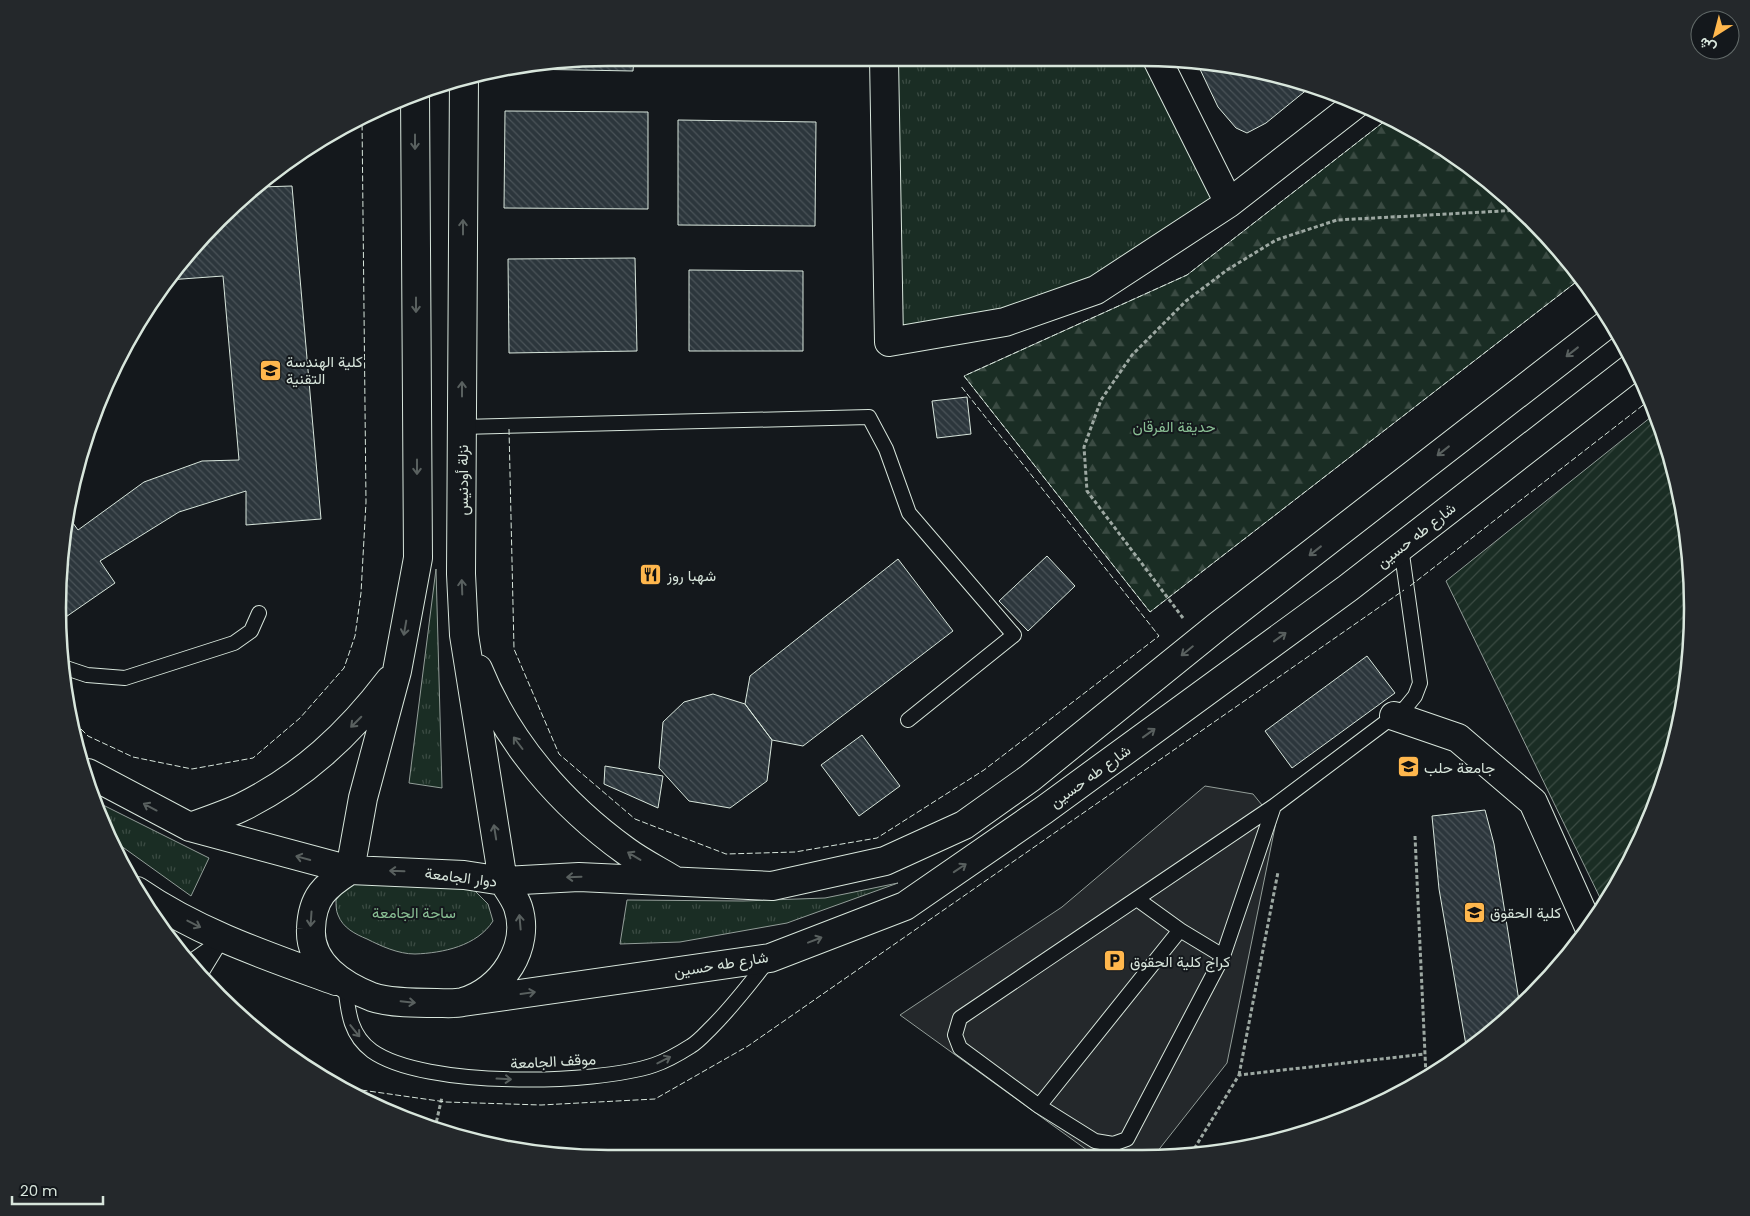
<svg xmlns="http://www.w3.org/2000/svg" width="1750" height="1216" viewBox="0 0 1750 1216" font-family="Poppins,Vazirmatn,sans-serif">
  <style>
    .grass { fill: url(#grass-tufts); stroke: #939e99 }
    .forest { fill: url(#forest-firs); stroke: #939e99 }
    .garden { fill: url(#garden-furrows); stroke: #939e99 }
    .parking { fill: #24282b; stroke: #939e99 }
    .building { fill: url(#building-back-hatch); stroke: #d8e6dc }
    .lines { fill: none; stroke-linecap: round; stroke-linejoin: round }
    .lane-casing { stroke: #d8e6dc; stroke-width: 16 }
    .street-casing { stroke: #d8e6dc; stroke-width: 30 }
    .primary-casing { stroke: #d8e6dc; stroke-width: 30 }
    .path { stroke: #9da8a2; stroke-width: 3; stroke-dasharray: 4 2.5; stroke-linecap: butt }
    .lane { stroke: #14181c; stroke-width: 14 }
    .street { stroke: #14181c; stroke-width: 28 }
    .primary { stroke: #14181c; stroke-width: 28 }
    .fence { stroke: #d8e6dc; stroke-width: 1; stroke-dasharray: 6 2.5; stroke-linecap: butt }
    .oneway { stroke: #59605f }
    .labels { text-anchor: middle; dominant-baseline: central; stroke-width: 4; stroke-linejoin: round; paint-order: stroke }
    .poi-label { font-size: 15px; fill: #d8e6dc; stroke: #14181c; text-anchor: start }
    .park-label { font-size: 15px; fill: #8ac095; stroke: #14181c }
    .street-label { font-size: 15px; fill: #d8e6dc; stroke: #14181c }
    .rim { fill: none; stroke: #d8e6dc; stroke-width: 2.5 }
  </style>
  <defs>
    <pattern id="grass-tufts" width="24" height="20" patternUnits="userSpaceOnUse" patternTransform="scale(1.25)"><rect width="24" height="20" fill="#1a2d24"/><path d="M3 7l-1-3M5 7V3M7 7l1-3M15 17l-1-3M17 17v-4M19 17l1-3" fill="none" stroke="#3b4b43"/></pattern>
    <pattern id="forest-firs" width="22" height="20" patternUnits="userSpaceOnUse" patternTransform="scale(1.25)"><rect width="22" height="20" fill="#1a2d24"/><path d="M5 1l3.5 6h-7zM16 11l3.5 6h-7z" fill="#3b4b43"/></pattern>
    <pattern id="garden-furrows" width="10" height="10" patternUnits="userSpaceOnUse" patternTransform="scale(1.25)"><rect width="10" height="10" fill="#1a2d24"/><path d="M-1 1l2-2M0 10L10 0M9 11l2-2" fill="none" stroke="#3b4b43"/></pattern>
    <pattern id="building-back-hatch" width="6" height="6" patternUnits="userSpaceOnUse" patternTransform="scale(1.25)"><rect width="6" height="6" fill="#2c363c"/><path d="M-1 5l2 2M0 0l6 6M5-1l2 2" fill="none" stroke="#4a5358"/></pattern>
  </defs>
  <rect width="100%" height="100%" fill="#14181c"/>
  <path class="grass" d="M884 58 1157 59 1229 203 1096 290 889 342Z
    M436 569 442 788 409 783Z
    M97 802 209 858 191 896 110 838Z
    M358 881 471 887 488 904 493 921C477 946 443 953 415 954 398 954 381 946 367 939 355 934 343 928 338 915 336 911 336 905 336 900L345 889Z
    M898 883 787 923 680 942 620 944 627 900 743 901 825 898Z"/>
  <path class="forest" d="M1390 117 1477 171 1531 219 1580 279 1150 612 964 376 1187 275Z"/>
  <path class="garden" d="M1656 413 1682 501 1692 608 1682 716 1650 819 1604 906 1446 581Z"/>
  <path class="parking" d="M1205 786 1253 794 1276 822 1227 1063 1153 1157 1098 1158 900 1015 1062 907Z"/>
  <path class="building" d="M608 58H634L633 71 524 69Z
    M1197 63 1249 68 1309 88 1266 123 1247 133 1236 128 1218 107Z
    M505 111 648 112V209L504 208Z
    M678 120 816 122 815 226 678 225Z
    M292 186 321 519 246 525V491L179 512 100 561 115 583 60 621 58 608 62 536 68 516 78 530 144 482 202 461 239 460 223 276 168 280 194 245 216 226 224 225 223 219 260 187Z
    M635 258 637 351 509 353 508 259Z
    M689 270 803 271V351H689Z
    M967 397 971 434 937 438 932 401Z
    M1047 556 1075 586 1028 631 999 601Z
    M898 559 953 631 803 746 772 740 745 704 750 676Z
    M1367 656 1395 693 1292 768 1265 731Z
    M713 694 745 704 772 740 767 781 730 808 689 801 659 768 663 722 684 702Z
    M862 735 900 786 859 816 821 765Z
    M605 766 663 776 658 808 604 784Z
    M1485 810 1494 844 1520 1007 1467 1051 1439 889 1432 816Z"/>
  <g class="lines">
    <defs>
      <path id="lane" d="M462 427 869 417 886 449 909 513 1014 635 908 720
        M63 667 87 675 125 678 234 643 251 631 259 613
        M1274 806 960 1018 955 1035 960 1048 1039 1106 1095 1141 1113 1144 1127 1139 1223 956 1274 806 1406 707 1415 696 1420 683 1401 547
        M1137 899 1180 930
        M190 962 216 944
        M200 975 222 939
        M345 984C348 1010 349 1034 372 1051 424 1088 594 1085 654 1065 666 1061 680 1053 691 1046 698 1042 705 1034 711 1028 732 1007 750 984 769 959
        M1039 1106 1180 930 1223 956"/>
      <path id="street" d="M884 58 889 342 1005 322 1096 290 1229 203 1356 104
        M1157 59 1229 203
        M1394 716 1458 738 1533 802 1589 927"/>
      <path id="primary" d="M478 669C508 743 562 805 626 851 641 862 657 870 672 879
        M88 773 190 827 350 870 464 875 503 881 579 877 772 886 885 861 964 825 1030 778 1218 626 1610 322
        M190 827C207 821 224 815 240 808 302 778 349 734 390 680
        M350 870C325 886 312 897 311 929 309 964 343 986 372 997 389 1003 419 1003 437 1003 445 1003 455 1004 463 1002 502 991 531 947 518 907 515 898 508 889 503 881L464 635 461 574 464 77
        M350 870 363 798 397 671 418 558 415 93
        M137 891C198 933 267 956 336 981
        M463 1002 770 958 905 906 1044 810 1348 588 1634 366"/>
    </defs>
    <use href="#lane" class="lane-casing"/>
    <use href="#street" class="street-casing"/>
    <use href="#primary" class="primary-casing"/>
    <path class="path" d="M1183 618 1087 491 1084 447 1101 400 1132 355 1186 301 1227 270 1276 240 1337 220 1521 210
      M1415 836 1426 1076
      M1239 1075 1278 872
      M435 1128 442 1097
      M1191 1154 1239 1075 1425 1054"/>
    <use href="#lane" class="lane"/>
    <use href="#street" class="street"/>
    <use href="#primary" class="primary"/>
    <path class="fence" d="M1390 117 1187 275 964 376 1150 612 1580 279
      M509 429 514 649 559 754 635 819 726 854 795 852 877 838 984 770 1159 636 960 385
      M1410 586 1651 399
      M69 717 88 736 133 757 192 769 253 758 300 718 344 668 355 636 361 593 366 502 362 118
      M299 1064 354 1089 446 1102 541 1105 655 1099 748 1046 1404 590"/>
  </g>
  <defs><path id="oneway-shaft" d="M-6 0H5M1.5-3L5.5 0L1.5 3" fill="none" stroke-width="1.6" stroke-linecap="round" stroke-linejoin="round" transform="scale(1.25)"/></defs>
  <g class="oneway">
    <use href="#oneway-shaft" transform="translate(415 142) rotate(90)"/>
    <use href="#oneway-shaft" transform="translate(463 227) rotate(-90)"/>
    <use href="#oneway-shaft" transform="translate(416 305) rotate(90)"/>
    <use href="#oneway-shaft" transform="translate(1572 352) rotate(142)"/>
    <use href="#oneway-shaft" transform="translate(462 389) rotate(-90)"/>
    <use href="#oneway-shaft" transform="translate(1443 451) rotate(142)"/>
    <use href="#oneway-shaft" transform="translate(417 467) rotate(90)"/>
    <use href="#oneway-shaft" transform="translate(1315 551) rotate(142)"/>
    <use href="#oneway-shaft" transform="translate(462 587) rotate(-92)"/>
    <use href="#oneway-shaft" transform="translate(405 628) rotate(100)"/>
    <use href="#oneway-shaft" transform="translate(1280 637) rotate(-36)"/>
    <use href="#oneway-shaft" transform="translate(1187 651) rotate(141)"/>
    <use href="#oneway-shaft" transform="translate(356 722) rotate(135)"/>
    <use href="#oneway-shaft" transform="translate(1149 733) rotate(-36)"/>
    <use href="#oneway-shaft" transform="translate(518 743) rotate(-127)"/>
    <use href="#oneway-shaft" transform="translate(150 807) rotate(-152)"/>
    <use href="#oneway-shaft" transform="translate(495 832) rotate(-99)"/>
    <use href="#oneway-shaft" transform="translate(634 856) rotate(-149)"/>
    <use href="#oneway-shaft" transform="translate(303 858) rotate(-165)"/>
    <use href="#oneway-shaft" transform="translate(960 868) rotate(-34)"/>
    <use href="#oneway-shaft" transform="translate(397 871) rotate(-178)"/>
    <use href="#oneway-shaft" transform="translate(574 877) rotate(178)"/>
    <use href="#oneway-shaft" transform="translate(311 919) rotate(94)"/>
    <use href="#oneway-shaft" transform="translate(520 922) rotate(-95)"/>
    <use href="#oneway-shaft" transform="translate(194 924) rotate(27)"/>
    <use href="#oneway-shaft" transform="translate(815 940) rotate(-21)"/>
    <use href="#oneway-shaft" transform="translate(528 993) rotate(-8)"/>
    <use href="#oneway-shaft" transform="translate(408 1002) rotate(6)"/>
    <use href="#oneway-shaft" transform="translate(355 1031) rotate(51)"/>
    <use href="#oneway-shaft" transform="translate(664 1060) rotate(-27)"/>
    <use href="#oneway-shaft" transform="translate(504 1079) rotate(3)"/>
  </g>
  <defs>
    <symbol id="university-square" viewBox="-11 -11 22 22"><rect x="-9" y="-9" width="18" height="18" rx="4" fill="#ffb74d" stroke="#14181c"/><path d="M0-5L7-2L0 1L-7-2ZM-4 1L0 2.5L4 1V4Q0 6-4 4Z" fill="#111"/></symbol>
    <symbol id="restaurant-square" viewBox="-11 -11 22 22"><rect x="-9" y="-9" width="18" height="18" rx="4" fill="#ffb74d" stroke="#14181c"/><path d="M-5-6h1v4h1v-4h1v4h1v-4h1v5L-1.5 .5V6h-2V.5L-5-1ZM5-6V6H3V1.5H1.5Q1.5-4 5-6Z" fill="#111"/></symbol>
    <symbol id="parking-square" viewBox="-11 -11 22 22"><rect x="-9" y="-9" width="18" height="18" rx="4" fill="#ffb74d" stroke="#14181c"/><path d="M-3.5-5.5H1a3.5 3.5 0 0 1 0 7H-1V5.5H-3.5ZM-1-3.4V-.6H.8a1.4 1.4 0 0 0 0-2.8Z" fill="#111"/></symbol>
  </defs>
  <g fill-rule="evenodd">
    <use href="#university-square" x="258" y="358" width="25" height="25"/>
    <use href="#restaurant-square" x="638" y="562" width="25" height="25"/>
    <use href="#university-square" x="1396" y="754" width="25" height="25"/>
    <use href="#university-square" x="1462" y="900" width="25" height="25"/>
    <use href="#parking-square" x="1102" y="948" width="25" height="25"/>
  </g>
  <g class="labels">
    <g class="poi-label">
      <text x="286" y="361">كلية الهندسة<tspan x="286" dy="17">التقنية</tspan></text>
      <text x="667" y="575">شهبا روز</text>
      <text x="1424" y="767">جامعة حلب</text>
      <text x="1490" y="912">كلية الحقوق</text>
      <text x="1130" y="961">كراج كلية الحقوق</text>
    </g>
    <g class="park-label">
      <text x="1174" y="426">حديقة الفرقان</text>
      <text x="414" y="912">ساحة الجامعة</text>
    </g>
    <g class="street-label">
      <text transform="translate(462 480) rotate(-90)">نزلة أودنيس</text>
      <text transform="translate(1416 535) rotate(-38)">شارع طه حسين</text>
      <text transform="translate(1090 776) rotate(-36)">شارع طه حسين</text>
      <text transform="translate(461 877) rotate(7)">دوار الجامعة</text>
      <text transform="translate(721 964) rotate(-9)">شارع طه حسين</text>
      <text transform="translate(553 1061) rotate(-3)">موقف الجامعة</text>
    </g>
  </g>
  <path d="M0 0H1750V1216H0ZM608 66H1142A542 542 0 0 1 1684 608V608A542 542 0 0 1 1142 1150H608A542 542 0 0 1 66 608V608A542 542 0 0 1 608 66Z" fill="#24282b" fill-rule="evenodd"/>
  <path class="rim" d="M608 66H1142A542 542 0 0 1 1684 608V608A542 542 0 0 1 1142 1150H608A542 542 0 0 1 66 608V608A542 542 0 0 1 608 66Z"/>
  <g transform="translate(1715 35) rotate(216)"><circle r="24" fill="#14181c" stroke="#626a69"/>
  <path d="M0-4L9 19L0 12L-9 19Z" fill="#ffb74d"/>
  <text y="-8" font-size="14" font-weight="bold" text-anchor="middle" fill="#d8e6dc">ش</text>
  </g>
  <path d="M12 1196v8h91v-8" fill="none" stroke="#d8e6dc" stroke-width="2.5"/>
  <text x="20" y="1196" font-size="15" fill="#d8e6dc" stroke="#14181c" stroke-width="4" paint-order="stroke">20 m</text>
</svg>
